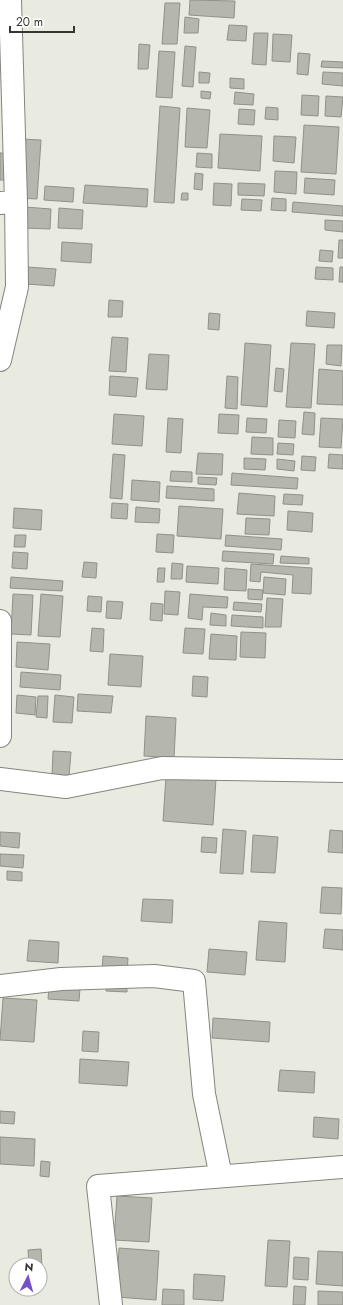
<svg xmlns="http://www.w3.org/2000/svg" width="343" height="1305" viewBox="0 0 343 1305" font-family="Jost,sans-serif">
  <style>
    .building { fill: #b5b7ae; stroke: #909189 }
    .lines { fill: none; stroke-linecap: round; stroke-linejoin: round }
    .street-casing { stroke: #84857d; stroke-width: 24 }
    .street { stroke: #fff; stroke-width: 22 }
  </style>
  <rect width="100%" height="100%" fill="#e9ebe1"/>
  <path class="building" d="M190 0 235 1 234 18 189 15Z
    M165 3H180L177 44H162Z
    M185 17 199 19 198 33H184Z
    M229 25 247 26 246 41 227 40Z
    M254 33H268L266 65 252 64Z
    M273 34 292 35 290 62 272 61Z
    M139 44 150 45 148 69H138Z
    M185 46 196 47 193 87 182 86Z
    M159 51 175 52 172 98 156 97Z
    M298 53 310 54 308 75 297 74Z
    M322 61 343 62V68L321 67Z
    M199 72 210 73 209 83H199Z
    M323 72 343 73V86L322 84Z
    M230 78 244 79V89L230 88Z
    M201 91 211 92 210 99 201 98Z
    M235 92 254 94 253 105 234 104Z
    M302 95 319 96 318 116 301 115Z
    M326 96 343 97 341 117 325 116Z
    M160 106 180 108 174 203 154 202Z
    M266 107 278 108V120L265 119Z
    M187 108 210 110 207 148 185 147Z
    M239 109 255 110 254 125 238 124Z
    M304 125 339 127 336 174 301 172Z
    M220 134 262 136 260 171 218 168Z
    M274 136 296 137 294 163 273 161Z
    M22 139 41 140 37 199 18 198Z
    M0 153H9L8 180H0Z
    M197 153 212 154V168L196 167Z
    M275 171 297 172 296 194 274 192Z
    M195 173 203 174 202 190 194 189Z
    M305 178 335 180 334 195 304 193Z
    M214 183 232 184 231 206 213 205Z
    M238 183 265 184 264 196 238 195Z
    M85 185 148 189 147 207 83 203Z
    M45 186 74 188 73 202 44 200Z
    M182 193H188V200H181Z
    M272 198 286 199V211L271 210Z
    M242 199 262 200 261 211 241 210Z
    M293 202 343 206V216L292 212Z
    M25 207 51 209 50 229 24 228Z
    M59 208 83 210 82 229 58 228Z
    M325 220 343 221V232L325 230Z
    M339 240H343V258H338Z
    M62 242 92 244 91 263 61 261Z
    M320 250 333 251 332 262 319 261Z
    M27 267 56 269 54 286 26 284Z
    M316 267 333 268V280L315 279Z
    M340 267H343V282H339Z
    M109 300 123 301 122 317H108Z
    M307 311 335 313 334 328 306 326Z
    M209 313 220 314 219 330 208 329Z
    M112 337 128 338 126 372 109 371Z
    M245 343 271 345 267 407 241 405Z
    M291 343 315 344 311 408 286 407Z
    M327 345H342L341 366 326 364Z
    M149 354 169 355 167 390 146 389Z
    M276 368 284 369 282 392 274 391Z
    M319 369 343 371V405L317 404Z
    M110 376 138 378 136 397 109 395Z
    M227 376 238 377 237 409 225 408Z
    M304 412 315 413 314 435 302 434Z
    M114 414 144 416 142 446 112 444Z
    M219 414 239 415 238 434 218 433Z
    M168 418 183 419 181 453 166 452Z
    M247 418 267 419 266 433 246 432Z
    M321 418 343 419 341 448 319 447Z
    M279 420 296 421 295 438 278 437Z
    M252 437 273 438V455L251 454Z
    M278 443 294 444 293 455 277 454Z
    M198 453 223 454 222 475 196 474Z
    M113 454 125 455 122 499 110 498Z
    M329 454 343 455V469L328 468Z
    M302 456 316 457 315 471 301 470Z
    M244 458 266 459 265 470 244 469Z
    M277 459 295 461 294 471 277 469Z
    M171 471 192 472V482L170 481Z
    M232 473 298 478 297 489 231 485Z
    M198 477 217 478 216 485 198 484Z
    M132 480 160 482 159 502 131 500Z
    M167 486 214 489V501L166 498Z
    M239 493 275 496 274 516 237 514Z
    M284 494 303 495 302 505 283 504Z
    M112 503 128 504 127 519 111 518Z
    M179 506 223 509 221 539 177 536Z
    M136 507 160 509 159 523 135 522Z
    M14 508 42 510 41 530 13 528Z
    M288 511 313 513 312 532 287 530Z
    M246 518 270 519 269 535 245 534Z
    M157 534 174 535 173 553 156 552Z
    M15 535H26L25 547H14Z
    M226 535 282 539 281 550 225 546Z
    M223 551 274 554 273 564 222 561Z
    M13 552 28 553 27 569 12 568Z
    M281 556 309 558V564L280 563Z
    M84 562 97 563 96 578 82 577Z
    M172 563 183 564 182 579H171Z
    M251 564 312 568 311 594 292 593 293 575 261 572 260 582 250 581Z
    M187 566 219 568 218 584 186 582Z
    M158 568H165L164 582H157Z
    M225 568 247 570 246 591 224 590Z
    M11 577 63 581 62 591 10 588Z
    M264 577 286 579 285 595 263 593Z
    M248 589 263 590 262 600 248 599Z
    M165 591 180 592 178 615 164 614Z
    M13 594 33 595 31 635 11 634Z
    M41 594 63 596 60 637 38 636Z
    M190 594 228 597 227 608 203 607 202 620 188 618Z
    M88 596 102 597 101 612 87 611Z
    M267 598 283 599 281 627H265Z
    M107 601 123 602 121 619 106 618Z
    M234 602 262 604 261 612 233 610Z
    M151 603 163 604 162 621 150 620Z
    M211 613 226 615V626L210 625Z
    M232 615 263 617V628L231 626Z
    M92 628 104 629 103 652 90 651Z
    M185 628 205 629 203 654 183 653Z
    M241 632 266 633 265 658 240 657Z
    M211 634 237 636 236 660 209 659Z
    M17 642 50 644 48 670 16 667Z
    M110 654 143 656 141 687 108 685Z
    M21 672 61 675 60 690 20 687Z
    M193 676 208 677 207 697 192 696Z
    M78 694 113 696 111 713 77 711Z
    M17 695 36 697 35 715 16 713Z
    M55 695 74 697 72 723 53 722Z
    M38 696H48L47 718 36 717Z
    M146 716 176 718 174 758 144 756Z
    M53 751 71 752 69 777 52 776Z
    M166 776 216 779 213 825 163 821Z
    M223 829 246 831 243 874 220 873Z
    M330 830 343 831V853L328 852Z
    M0 832 20 833 19 848 0 846Z
    M253 835 278 837 275 873 251 872Z
    M202 837 217 838 216 853 201 852Z
    M0 854 24 855 23 868 0 866Z
    M7 871 22 872V881L7 880Z
    M322 887 342 888 341 914 320 913Z
    M143 899 173 900 172 923 141 921Z
    M259 921 287 923 285 962 256 960Z
    M325 929 343 930V950L323 948Z
    M29 940 59 942 58 963 27 961Z
    M209 949 247 952 245 975 207 972Z
    M103 956 128 958 127 975 102 973Z
    M107 979 127 980V992L106 991Z
    M49 986 80 988 79 1001 48 999Z
    M3 998 37 1000 34 1042 0 1040Z
    M213 1018 270 1022 269 1042 212 1038Z
    M83 1031 99 1032 98 1052 82 1051Z
    M80 1059 129 1062 127 1086 79 1083Z
    M280 1070 315 1072 314 1093 278 1091Z
    M0 1111 15 1112 14 1124 0 1123Z
    M314 1117 339 1119 338 1139 313 1137Z
    M0 1137 35 1139 34 1166 0 1164Z
    M41 1161 50 1162 49 1177 40 1176Z
    M117 1196 152 1198 149 1242 114 1240Z
    M268 1240 290 1241 287 1287 265 1286Z
    M119 1248 159 1251 156 1300 116 1297Z
    M41 1249 42 1267H40V1265H29L28 1250Z
    M318 1251 343 1252V1286L316 1284Z
    M294 1257 309 1258 308 1280 293 1279Z
    M194 1274 225 1276 223 1301 193 1299Z
    M294 1286 306 1287 305 1305H293Z
    M163 1289 184 1290V1305H162Z
    M318 1291 343 1292V1305H318Z"/>
  <g class="lines">
    <defs>
      <path id="street" d="M10 0 16 202
        M0 203 16 202 17 287 0 360
        M0 621V736
        M0 779 66 787 162 768 343 771
        M0 986 61 979 121 977 154 976 194 981 204 1094 219 1167 223 1176
        M111 1305 98 1186 343 1167"/>
    </defs>
    <use href="#street" class="street-casing"/>
    <use href="#street" class="street"/>
  </g>
  <g transform="translate(28 1277) rotate(6)"><circle r="19" fill="#ffffff" stroke="#aeaead"/>
  <path d="M0-3L7 15L0 10L-7 15Z" fill="#7550c9"/>
  <text y="-6" font-size="11" font-weight="bold" text-anchor="middle" fill="#353532">N</text>
  </g>
  <path d="M10 26v6h64v-6" fill="none" stroke="#353532" stroke-width="2"/>
  <text x="16" y="26" font-size="12" fill="#353532" stroke="#ffffff" stroke-width="3" paint-order="stroke">20 m</text>
</svg>
